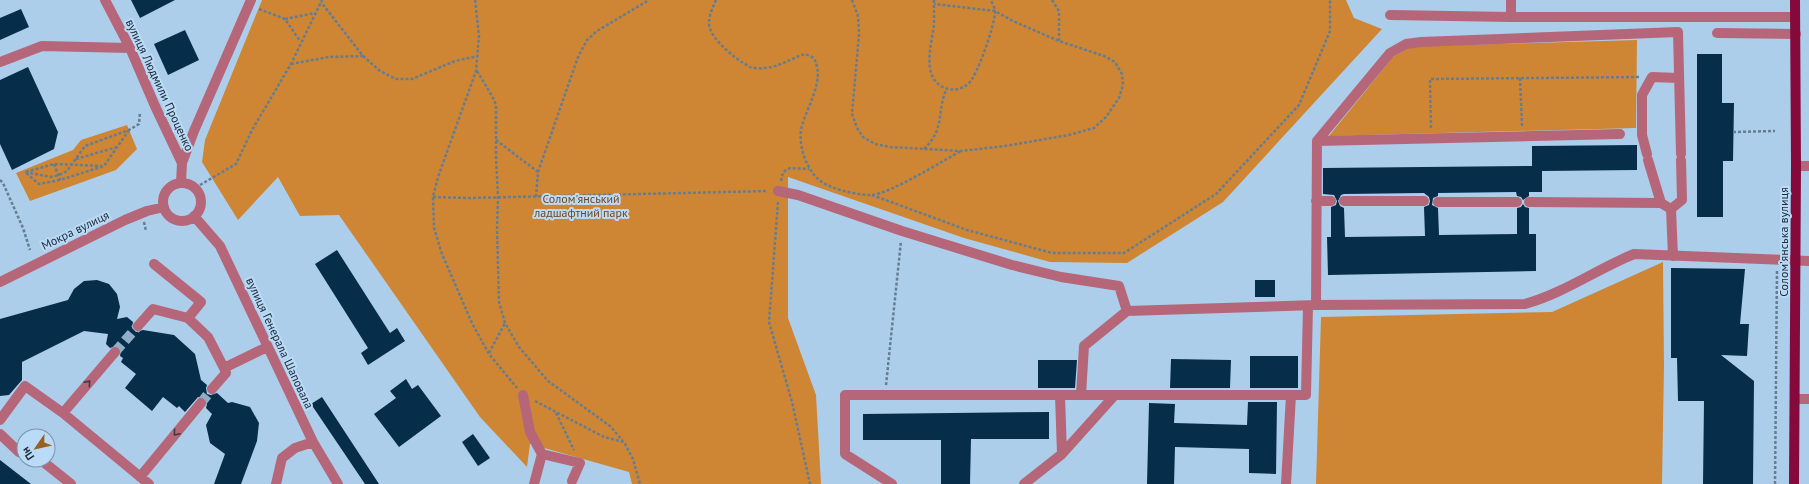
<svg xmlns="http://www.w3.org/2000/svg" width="1809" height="484" viewBox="0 0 1809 484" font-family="'PT Sans',sans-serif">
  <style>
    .green { fill: #ce8634 }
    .building { fill: #062d4a; fill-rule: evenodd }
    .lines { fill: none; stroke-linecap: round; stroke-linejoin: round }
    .minor-tunnel { stroke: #91aec7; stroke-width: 10; stroke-dasharray: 10 5; stroke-linecap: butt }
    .path { stroke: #667d91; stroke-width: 2.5; stroke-dasharray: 3 2; stroke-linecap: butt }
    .minor { stroke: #b56779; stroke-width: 10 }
    .major { stroke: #85093b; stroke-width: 10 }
    .oneway { stroke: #3f3946 }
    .labels { text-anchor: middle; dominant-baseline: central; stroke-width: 4; stroke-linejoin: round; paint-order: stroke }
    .street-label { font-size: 12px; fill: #212d39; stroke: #badbf8 }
    .park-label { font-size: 12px; fill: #6e471c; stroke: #badbf8 }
  </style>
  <rect width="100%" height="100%" fill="#adceeb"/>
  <path class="green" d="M262 0H1346L1354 18 1382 29 1223 202 1127 263 1050 262 964 238 788 177V318L816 395 821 484H632L629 472 530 444 527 467 480 417 339 215 300 216 278 177 238 220 202 162 205 140Z
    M1637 40 1636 128 1329 136 1393 57 1408 48 1424 46Z
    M127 125 137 149 116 170 30 201 16 173 73 150 81 140Z
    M1663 262 1664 365 1662 484H1316L1321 317 1552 312Z"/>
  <path class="building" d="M131 0H175L140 18Z
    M21 9 29 27 0 40V18Z
    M185 30 199 60 168 75 154 44Z
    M1697 54H1722V103H1734L1733 161H1723V217H1697Z
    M28 67 58 132 54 149 12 170 0 144V80Z
    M1637 145V170L1542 171V192H1529V196L1523 200 1521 197 1517 196 1516 192 1438 193V196L1433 198 1432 205 1438 208 1439 235 1517 234V208L1521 207 1523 204 1525 207 1529 208V234H1536V271L1328 275 1327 237H1331V207L1336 205 1337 201 1334 195 1323 194V168L1532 166V146ZM1424 193 1429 197 1430 201 1429 205 1424 207 1425 236 1345 237 1344 208 1340 206 1338 201 1341 195 1344 194Z
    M337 250 390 333 397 328 405 341 368 365 361 353 368 348 315 264Z
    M1671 268 1745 269 1740 324H1749L1747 356 1721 355 1754 381 1753 484H1703L1704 401H1678L1677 358H1671Z
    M97 280 109 284 117 294 120 307 117 319 127 317 133 322 132 328 136 332 143 330 174 335 195 354 201 380 207 385 206 388 207 394 211 395 217 393 228 403 232 402 250 407 259 423 257 441 241 484H214L225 454 210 443 206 425 212 414 206 408 207 404 205 398 198 397 185 412 179 406 177 408 163 397 152 411 125 388 136 374 121 362 123 358 120 356 121 350 119 347 116 346 110 348 106 344 108 334 84 331 22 362V380L9 395 0 396V319L68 300 74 289 84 281Z
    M1255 280H1275V297H1255Z
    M1250 356H1298V388H1250Z
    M1171 359 1231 360 1230 388H1170Z
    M1038 360H1077L1075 388H1038Z
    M406 379 412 389 418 385 441 416 399 447 374 414 396 398 390 391Z
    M322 397 379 484H365L311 404Z
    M1248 402H1277L1276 474 1249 473V449L1175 447 1174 484H1147L1149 403 1175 404 1174 423 1247 425Z
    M1049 412V439H971L970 484H941V440H863V414Z
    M473 434 490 458 478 466 462 442Z
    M0 460 31 484H0Z"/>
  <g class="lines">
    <path class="minor-tunnel" d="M115 352 138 326
      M201 403 212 389"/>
    <path class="path" d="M475 0 479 36 476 71 438 177 433 197 434 228 442 254 472 323 489 354 517 388
      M716 0C713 7 709 15 709 23 709 39 737 60 750 67 754 68 761 69 765 68 780 67 791 58 805 54L814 58C826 82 806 106 801 130 799 146 805 164 815 176 822 184 833 188 844 191 852 193 862 195 871 195 890 194 942 161 961 151
      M852 0 858 16 859 34 852 114 857 128 863 137 875 144 890 147 961 151 1005 146 1069 135 1094 128 1106 117 1119 98 1123 85 1122 74 1115 62 1104 56 1059 41 1013 21 995 11 934 4
      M934 0C934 8 934 17 934 25 932 39 928 54 930 68 932 87 954 97 969 83 977 76 996 22 995 11 995 8 992 3 991 0
      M1052 0 1059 11V41
      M259 9 285 19 300 41
      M285 19 315 13
      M363 56 380 71 396 79H412L455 61 478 56
      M291 64 329 57 363 56 321 2
      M477 71 492 96 496 105V156L498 197 497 229 499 302 505 323 519 347 548 381 610 426 623 441
      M1520 78 1522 126
      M1431 128 1430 79 1640 77
      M129 130 104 166 60 180 39 184 25 172 51 177 59 175 67 171 85 146 129 130 139 124 140 112
      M1733 132 1775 131
      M496 140 538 172
      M924 149C946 128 936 111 947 88
      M76 159 117 147
      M54 164 60 180
      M26 172 54 164 102 166
      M0 180 3 183 23 228 30 250
      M781 181 783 172 790 168 809 169
      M200 185 236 164 252 130 291 64 322 0
      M872 195 967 230 1052 253H1124L1216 194 1299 105 1330 31V0
      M433 197 470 198 768 191
      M536 197 538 172 578 57 587 40 597 31 649 0
      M778 202 769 322 792 402 810 484
      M144 222 146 231
      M489 353 505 323
      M886 385 901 241
      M535 401 604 437 624 442 633 459 640 484
      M556 413 574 450
      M1775 484 1777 269"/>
    <path class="minor" d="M105 0 130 48 155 106 182 163 181 183
      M1511 0V17
      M1390 15 1511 17H1795
      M1717 33 1796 34
      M0 62 42 46 130 48
      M1317 141 1620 134
      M1647 154 1642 135V95L1652 77 1678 78
      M1648 160 1661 203
      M182 163 194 131 251 0
      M1796 166H1809
      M163 202a19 19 0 1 1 38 0a19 19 0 1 1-38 0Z
      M778 191 798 195 902 231 1012 265 1061 277 1119 286 1127 311
      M1316 201H1331
      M1344 201H1424
      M1438 202H1517
      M1529 202 1661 203 1671 209
      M1671 209 1682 200 1681 160
      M1671 209 1673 256
      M194 216 220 246 313 442 338 484
      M154 264 201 302 188 318
      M0 282 125 220 147 211 164 207
      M1316 305 1317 141 1390 53 1406 44 1421 42 1678 32 1681 154
      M138 326 153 309 188 318 208 337 224 368 267 347
      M212 389 226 373 224 368
      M523 395 530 432 542 454
      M1081 395 1084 346 1127 311 1316 305 1525 304C1564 293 1597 269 1634 254L1809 261
      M1796 399H1809
      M63 413 115 352
      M0 420 25 386 63 413 149 484
      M0 434 19 452 24 454
      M1062 454 1114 396
      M41 460 71 484
      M140 477 201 403
      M276 484 282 458 295 448 313 442
      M534 484 542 454 580 463 572 481
      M892 484 845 454V395H1291
      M1024 484 1062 454 1060 396
      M1286 484 1291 395H1306L1308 306"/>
    <path class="major" d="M1794 484 1796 166 1795 0"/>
  </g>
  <defs><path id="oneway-chevron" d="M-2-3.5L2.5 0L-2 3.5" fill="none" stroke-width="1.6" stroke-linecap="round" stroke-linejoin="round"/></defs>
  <g class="oneway">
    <use href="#oneway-chevron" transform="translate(88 383) rotate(-49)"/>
    <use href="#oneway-chevron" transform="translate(176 433) rotate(130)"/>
  </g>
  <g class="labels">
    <g class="street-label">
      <text transform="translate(160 85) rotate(65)">вулиця Людмили Проценко</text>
      <text transform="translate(75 230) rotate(-26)">Мокра вулиця</text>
      <text transform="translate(1783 242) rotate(-90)">Соломʼянська вулиця</text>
      <text transform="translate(280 343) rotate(65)">вулиця Генерала Шаповала</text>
    </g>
    <g class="park-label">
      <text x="581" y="198">Солом'янський<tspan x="581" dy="14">ладшафтний парк</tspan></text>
    </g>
  </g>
  <g transform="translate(36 448) rotate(236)"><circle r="19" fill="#badbf8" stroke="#7d95ac"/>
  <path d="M0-3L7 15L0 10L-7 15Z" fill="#99611d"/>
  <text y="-6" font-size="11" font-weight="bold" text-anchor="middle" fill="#212d39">Пн</text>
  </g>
</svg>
